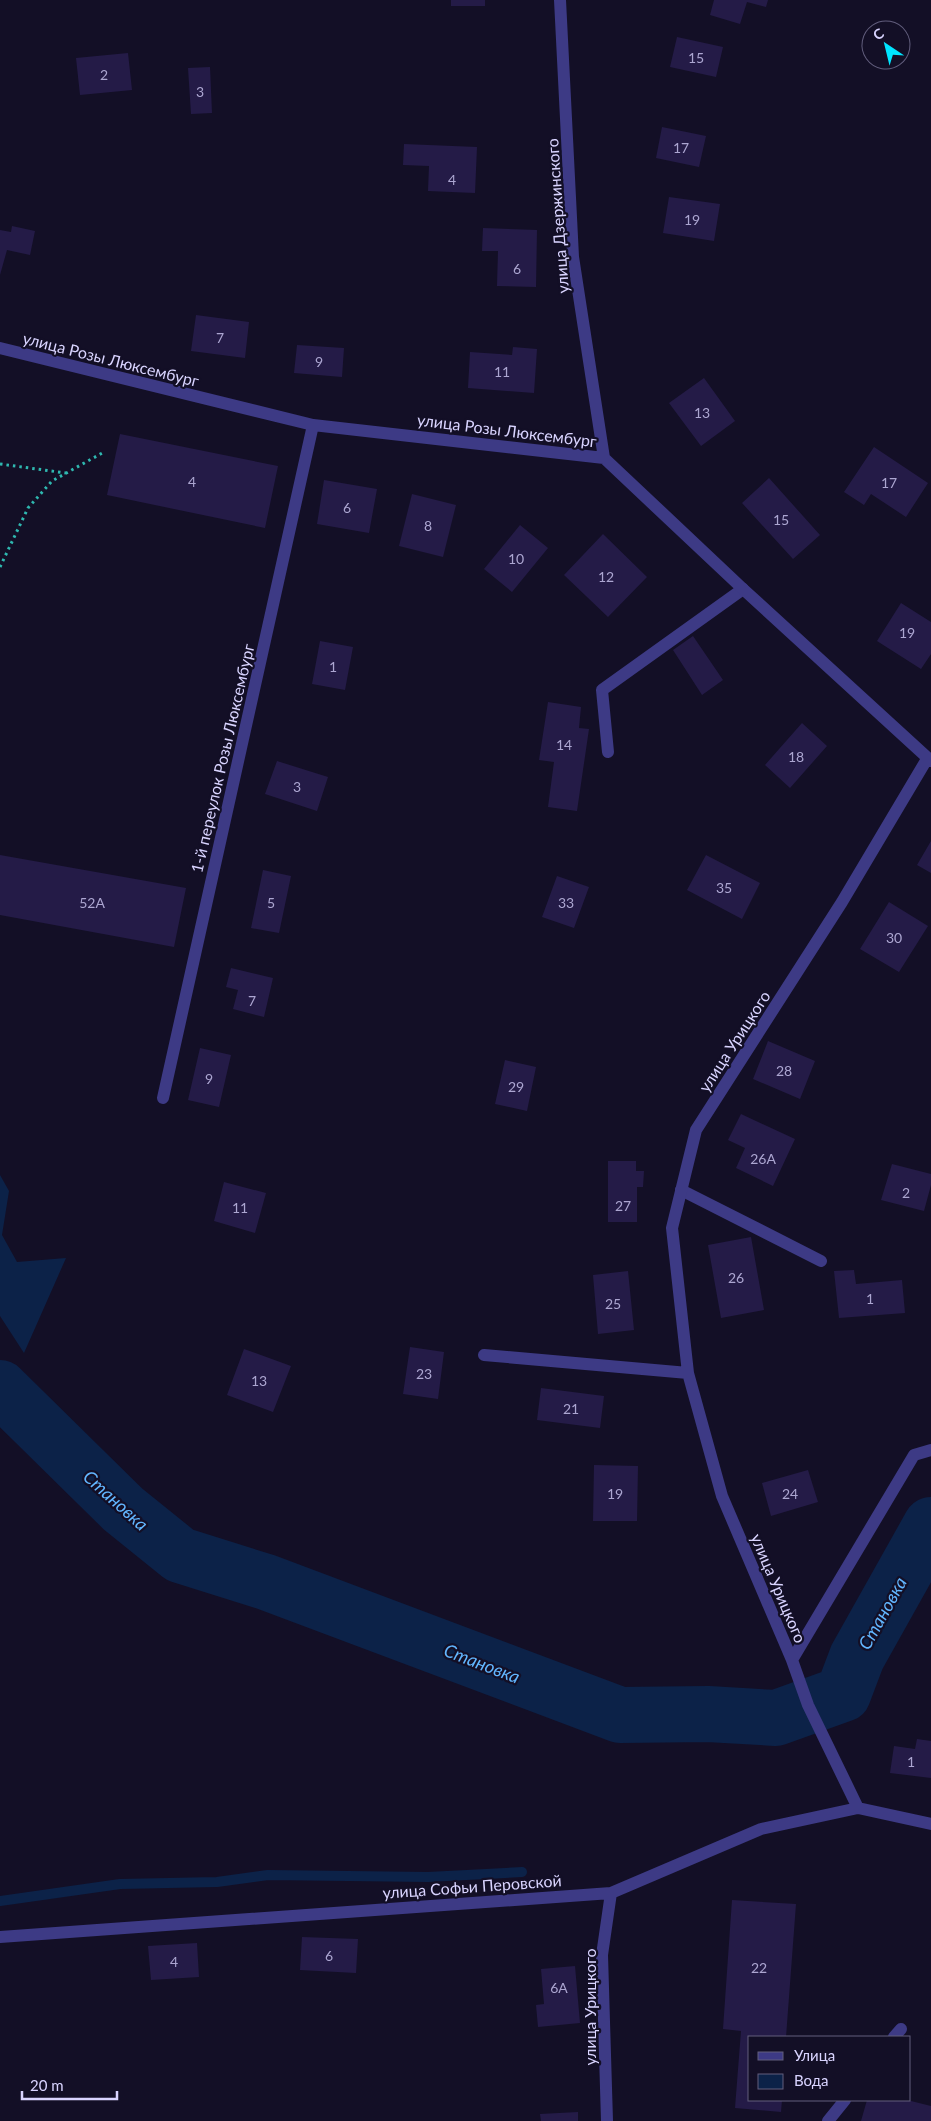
<svg xmlns="http://www.w3.org/2000/svg" width="931" height="2121" viewBox="0 0 931 2121" font-family="Lato,sans-serif">
  <style>
    .water { fill: #0c2248 }
    .lines { fill: none; stroke-linecap: round; stroke-linejoin: round }
    .stream { stroke: #0c2248; stroke-width: 10 }
    .river { stroke: #0c2248; stroke-width: 56 }
    .building { fill: #241b47 }
    .path { stroke: #2fb8b0; stroke-width: 3; stroke-dasharray: 2.5 4; stroke-linecap: butt }
    .lane { stroke: #3d3a85; stroke-width: 12 }
    .street { stroke: #3d3a85; stroke-width: 12 }
    .labels { text-anchor: middle; dominant-baseline: central; stroke-width: 4.5; stroke-linejoin: round; paint-order: stroke }
    .number-label { font-size: 14px; fill: #aca6d1 }
    .street-label { font-size: 16px; fill: #d9d4ff; stroke: #130f26 }
    .water-label { font-size: 18px; font-style: italic; fill: #62b6ff; stroke: #130f26 }
  </style>
  <rect width="100%" height="100%" fill="#130f26"/>
  <path class="water" d="M0 1175 9 1191 2 1235 17 1262 66 1258 24 1353 0 1316Z"/>
  <g class="lines">
    <path class="stream" d="M0 1901 120 1884 217 1882 268 1875 428 1877 522 1872"/>
    <path class="river" d="M0 1388 123 1509 180 1555 266 1582 620 1715 708 1714 776 1718 843 1694 857 1657 931 1525"/>
  </g>
  <path class="building" d="M451 0H485V6H451Z
    M714 0H768L766 7 747 2 740 24 710 15Z
    M677 37 723 47 716 77 670 67Z
    M128 53 132 90 80 95 76 58Z
    M210 67 212 113 191 114 188 68Z
    M662 127 706 136 699 167 656 158Z
    M404 144 477 147 475 193 428 191 429 166 403 165Z
    M669 197 720 204 714 241 663 233Z
    M12 226 35 231 30 255 7 250 0 275V230L11 232Z
    M483 228 537 230 536 287 497 286 498 251H482Z
    M196 315 249 322 245 358 191 351Z
    M297 345 344 348 342 377 294 373Z
    M513 347 537 349 534 393 468 388 470 352 512 355Z
    M704 378 735 421 701 446 669 403Z
    M120 434 278 466 265 528 107 495Z
    M874 447 928 483 906 517 871 494 864 505 844 492Z
    M769 478 820 535 793 559 742 503Z
    M324 480 377 489 369 533 317 524Z
    M412 494 456 505 443 557 399 546Z
    M520 525 548 548 512 592 484 569Z
    M603 534 647 577 608 617 564 575Z
    M901 603 931 622V654L921 669 877 641Z
    M693 636 723 680 702 695 673 650Z
    M320 641 353 647 345 690 312 684Z
    M548 702 581 707 579 728 589 729 577 811 548 807 554 762 539 760Z
    M802 723 827 746 790 788 765 765Z
    M277 761 328 777 317 811 265 794Z
    M931 841V873L917 865Z
    M0 855 186 888 174 947 0 915Z
    M706 855 760 883 742 919 687 890Z
    M263 870 291 876 279 933 251 928Z
    M557 876 589 887 574 928 542 917Z
    M889 902 928 926 899 972 860 949Z
    M231 968 273 978 264 1017 233 1009 238 990 226 987Z
    M768 1041 815 1061 800 1099 753 1079Z
    M200 1048 231 1055 219 1107 188 1100Z
    M505 1060 536 1067 527 1111 495 1104Z
    M741 1114 795 1139 773 1186 736 1168 745 1148 728 1140Z
    M608 1161H636V1171H644L643 1187H637V1222H608Z
    M892 1164 931 1174V1185L924 1211 881 1200Z
    M224 1182 266 1193 255 1233 214 1221Z
    M751 1237 764 1310 721 1318 708 1245Z
    M854 1270 856 1284 902 1280 905 1313 839 1318 834 1271Z
    M628 1271 634 1330 598 1334 593 1275Z
    M410 1347 444 1352 438 1399 403 1394Z
    M244 1349 291 1366 273 1412 227 1395Z
    M541 1388 604 1396 600 1428 537 1420Z
    M594 1465 638 1466 637 1521H593Z
    M808 1470 818 1502 771 1516 762 1483Z
    M917 1739 931 1741V1778L890 1773 894 1746 915 1749Z
    M732 1900 796 1904 786 2037H750V2100H782L781 2112 735 2108 741 2031 723 2029Z
    M302 1937 358 1939 356 1973 300 1970Z
    M197 1943 199 1977 151 1980 148 1946Z
    M575 1966 580 2023 538 2027 536 2005 544 2004 541 1969Z
    M867 2100H907L931 2106V2121H861Z
    M578 2112V2121H541L540 2114Z"/>
  <g class="lines">
    <path class="path" d="M0 464 66 473
      M0 567 28 508 52 481 104 452"/>
    <path class="lane" d="M608 752 602 690 743 589
      M681 1190 821 1261
      M894 2037 901 2029
      M828 2121 845 2100"/>
    <path class="street" d="M560 0 573 257 604 458
      M0 348 313 425 604 458 743 589 931 761
      M163 1098 313 425
      M484 1355 688 1373
      M792 1660 914 1455 931 1450
      M858 1808 808 1705 792 1660 722 1496 688 1373 672 1228 696 1130 842 902 927 759
      M0 1937 611 1893 761 1829 858 1808 931 1824
      M607 2121 602 1955 611 1893"/>
  </g>
  <g class="labels">
    <g class="number-label">
      <text x="696" y="57">15</text>
      <text x="104" y="74">2</text>
      <text x="200" y="91">3</text>
      <text x="681" y="147">17</text>
      <text x="452" y="179">4</text>
      <text x="692" y="219">19</text>
      <text x="517" y="268">6</text>
      <text x="220" y="337">7</text>
      <text x="319" y="361">9</text>
      <text x="502" y="371">11</text>
      <text x="702" y="412">13</text>
      <text x="192" y="481">4</text>
      <text x="889" y="482">17</text>
      <text x="347" y="507">6</text>
      <text x="781" y="519">15</text>
      <text x="428" y="525">8</text>
      <text x="516" y="558">10</text>
      <text x="606" y="576">12</text>
      <text x="907" y="632">19</text>
      <text x="333" y="666">1</text>
      <text x="564" y="744">14</text>
      <text x="796" y="756">18</text>
      <text x="297" y="786">3</text>
      <text x="724" y="887">35</text>
      <text x="92" y="902">52А</text>
      <text x="271" y="902">5</text>
      <text x="566" y="902">33</text>
      <text x="894" y="937">30</text>
      <text x="252" y="1000">7</text>
      <text x="784" y="1070">28</text>
      <text x="209" y="1078">9</text>
      <text x="516" y="1086">29</text>
      <text x="763" y="1158">26А</text>
      <text x="906" y="1192">2</text>
      <text x="623" y="1205">27</text>
      <text x="240" y="1207">11</text>
      <text x="736" y="1277">26</text>
      <text x="870" y="1298">1</text>
      <text x="613" y="1303">25</text>
      <text x="424" y="1373">23</text>
      <text x="259" y="1380">13</text>
      <text x="571" y="1408">21</text>
      <text x="615" y="1493">19</text>
      <text x="790" y="1493">24</text>
      <text x="911" y="1761">1</text>
      <text x="329" y="1955">6</text>
      <text x="174" y="1961">4</text>
      <text x="759" y="1967">22</text>
      <text x="559" y="1987">6А</text>
    </g>
    <g class="street-label">
      <text transform="translate(557 216) rotate(-94)">улица Дзержинского</text>
      <text transform="translate(111 359) rotate(14)">улица Розы Люксембург</text>
      <text transform="translate(507 430) rotate(7)">улица Розы Люксембург</text>
      <text transform="translate(222 758) rotate(-77)">1-й переулок Розы Люксембург</text>
      <text transform="translate(734 1041) rotate(-57)">улица Урицкого</text>
      <text transform="translate(779 1588) rotate(67)">улица Урицкого</text>
      <text transform="translate(472 1886) rotate(-4)">улица Софьи Перовской</text>
      <text transform="translate(589 2007) rotate(-90)">улица Урицкого</text>
    </g>
    <g class="water-label">
      <text transform="translate(116 1500) rotate(42)">Становка</text>
      <text transform="translate(882 1613) rotate(-61)">Становка</text>
      <text transform="translate(482 1663) rotate(21)">Становка</text>
    </g>
  </g>
  <rect x="748" y="2036" width="162" height="65" fill="#130f26" stroke="#625e7d"/>
  <rect x="758" y="2052" width="25" height="8" fill="#3d3a85" stroke="#625e7d"/>
  <text x="794" y="2061" font-size="15" fill="#d9d4ff">Улица</text>
  <rect x="758" y="2074" width="25" height="15" fill="#0c2248" stroke="#625e7d"/>
  <text x="794" y="2086" font-size="15" fill="#d9d4ff">Вода</text>
  <g transform="translate(886 45) rotate(325)"><circle r="24" fill="#130f26" stroke="#625e7d"/>
  <path d="M0-4L9 19L0 12L-9 19Z" fill="#00e5ff"/>
  <text y="-8" font-size="14" font-weight="bold" text-anchor="middle" fill="#d9d4ff">С</text>
  </g>
  <path d="M22 2091v8h95v-8" fill="none" stroke="#d9d4ff" stroke-width="2.5"/>
  <text x="30" y="2091" font-size="15" fill="#d9d4ff" stroke="#130f26" stroke-width="4" paint-order="stroke">20 m</text>
</svg>
